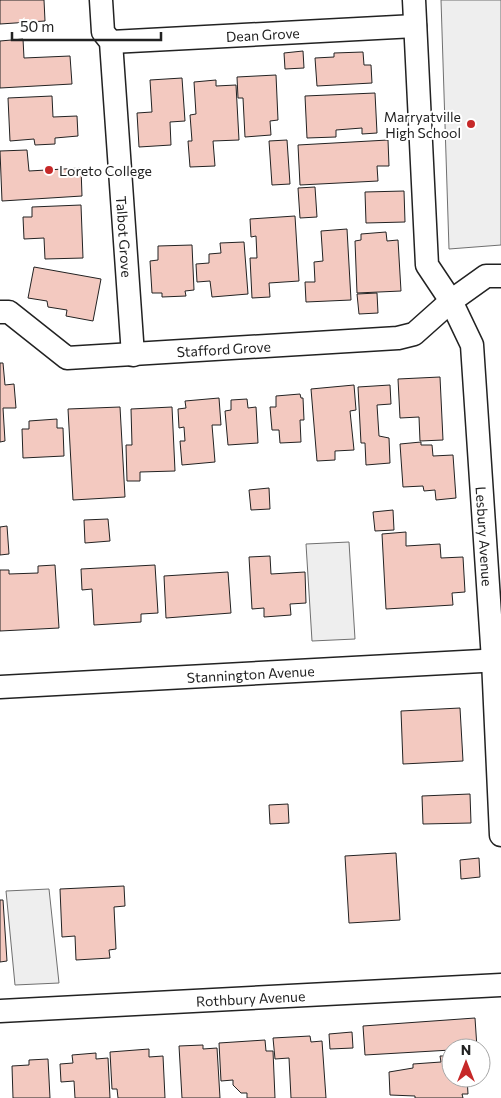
<svg xmlns="http://www.w3.org/2000/svg" width="501" height="1098" viewBox="0 0 501 1098" font-family="Commissioner,sans-serif">
  <style>
    .green { fill: #eee; stroke: #6f6f6f }
    .building { fill: #f3c9c0; stroke: #222 }
    .lines { fill: none; stroke-linecap: round; stroke-linejoin: round }
    .minor-casing { stroke: #222; stroke-width: 25 }
    .minor { stroke: #fff; stroke-width: 22 }
    .poi-dot { fill: #c62828; stroke: #fff; stroke-width: 2 }
    .labels { text-anchor: middle; dominant-baseline: central; stroke-width: 4; stroke-linejoin: round; paint-order: stroke }
    .street-label { font-size: 14px; fill: #222; stroke: #fff }
    .poi-label { font-size: 14px; fill: #222; stroke: #fff; text-anchor: end }
  </style>
  <rect width="100%" height="100%" fill="#fff"/>
  <path class="green" d="M441 0H501V245L449 249Z
    M349 542 355 639 312 641 306 544Z
    M49 889 59 983 15 985 6 891Z"/>
  <path class="building" d="M0 0H44L45 21 0 24Z
    M23 39 24 58 70 56 72 84 0 88V41Z
    M303 51 304 68 285 69 284 53Z
    M363 52 364 65H371L372 83 317 86 315 58 334 57V53Z
    M276 75 278 120 270 121 271 135 245 137 243 98H238L237 77Z
    M182 78 185 121 170 122 171 145 139 147 137 113 152 112 150 80Z
    M216 80V86L236 85 239 140 213 141 215 166 190 167 188 141H192L190 115 196 114 194 82Z
    M375 93 377 133 362 134V128L336 130V137L307 138 305 96Z
    M52 96 53 117 77 116 78 136 55 138V144L35 145 34 139 10 141 8 98Z
    M287 140 290 184 272 185 269 141Z
    M388 140 389 166H377L378 181 300 185 298 145Z
    M27 150 29 171 81 168 82 196 2 201 0 151Z
    M315 187 317 217 300 218 298 188Z
    M404 191 405 222 366 223 365 192Z
    M81 205 83 258 45 259 44 238 24 239 23 217H32V207Z
    M295 216 299 281 269 283 270 297 252 298 250 258H257L256 236 251 237 250 219Z
    M347 229 351 300 306 302 305 282H315L314 262 323 261 321 231Z
    M386 232 387 241 398 240 401 291 357 293 355 241 361 240V234Z
    M244 242 248 294 212 297 210 281 197 282 196 264 209 263V254L221 253 220 243Z
    M192 245 194 290 185 291 186 296 162 297V293H152L150 261 158 260V246Z
    M34 267 101 279 93 321 66 316 67 310 48 307 47 301 28 298Z
    M377 293 378 313 359 314 357 294Z
    M0 363H3L5 385 14 384 16 408H3L5 441 0 442Z
    M440 377 443 440 420 441 419 417 400 418 398 379Z
    M354 385 356 410 350 411 354 450 335 451V460L317 461 311 389Z
    M390 385 391 404 377 405 379 436 389 438 390 463 366 465 365 443H361L358 387Z
    M300 394 301 398H303L304 420H300L301 442 280 443 279 430H272L270 407H276V396Z
    M219 398 221 425H212L215 462 182 465 180 441H185L184 427 179 428 178 409 186 408 185 401Z
    M247 399 248 408 256 407 258 443 228 445 225 411 231 410V400Z
    M120 407 125 497 73 500 68 409Z
    M172 407 175 471 140 472V481H127L126 445H132L131 409Z
    M57 419V428H63L64 456 23 458 22 429H29V421Z
    M421 442V445H432L433 456 453 455 456 498 436 500 435 490 424 491 423 486 403 487 400 444Z
    M269 488 270 509 251 510 249 490Z
    M393 510 394 530 375 531 373 512Z
    M108 519 110 541 85 543 84 520Z
    M7 526 9 554 0 555V527Z
    M406 532V546L440 544 441 558 463 557 465 592 452 593 453 605 386 609 382 534Z
    M270 556 271 574 305 572 306 603 290 604 291 615 264 617V608L252 609 249 557Z
    M55 565 59 628 0 631V570H9V574L38 573V566Z
    M155 565 158 613 141 614V622L94 625 92 589 82 590 81 569Z
    M228 572 231 613 166 618 164 576Z
    M460 708 463 761 403 764 401 711Z
    M470 794 471 823 423 824 422 796Z
    M288 804 289 823 270 824 269 805Z
    M396 853 400 920 349 923 345 856Z
    M479 858 480 877 461 879 460 860Z
    M124 886 125 906 114 907 116 949 109 950 110 958 76 960 75 936 62 937 60 889Z
    M0 900H3L7 961 0 962Z
    M475 1018 477 1048H451V1050L365 1055 363 1026Z
    M352 1032 353 1048 330 1049 329 1034Z
    M310 1036 311 1042 322 1041 326 1098H291L289 1058 275 1059 273 1038Z
    M265 1040 266 1051H273L275 1098H247V1093H241L233 1085V1080L221 1081 219 1043Z
    M203 1045V1049L217 1048 220 1098H182L179 1046Z
    M149 1049V1057L163 1056 165 1098H118L117 1089H112L110 1052Z
    M96 1053V1059L108 1058 110 1098H75L74 1081 61 1082 60 1064 73 1063 72 1055Z
    M440 1056H451V1078H467L468 1094H462L463 1098H415V1096L390 1095 389 1072 413 1068V1064L441 1062Z
    M48 1059 50 1098H13L12 1066 29 1065V1060Z"/>
  <g class="lines">
    <defs>
      <g id="minor">
        <path id="s1" d="M101 0 103 32 111 42 133 355"/>
        <path id="s2" d="M414 0 427 265 451 301 472 345 493 660 501 835"/>
        <path id="s3" d="M111 42 415 26"/>
        <path id="s4" d="M0 312H9L67 358 398 338 414 334 451 301 486 276H501"/>
        <path id="s5" d="M0 687 501 660"/>
        <path id="s6" d="M0 1011 501 985"/>
      </g>
    </defs>
    <use href="#minor" class="minor-casing"/>
    <use href="#minor" class="minor"/>
  </g>
  <g class="poi-dot">
    <circle cx="471" cy="124" r="5"/>
    <circle cx="49" cy="170" r="5"/>
  </g>
  <g class="labels">
    <g class="street-label">
      <text stroke="none"><textPath href="#s3" startOffset="152">Dean Grove</textPath></text>
      <text stroke="none"><textPath href="#s1" startOffset="240">Talbot Grove</textPath></text>
      <text stroke="none"><textPath href="#s4" startOffset="240">Stafford Grove</textPath></text>
      <text stroke="none"><textPath href="#s2" startOffset="549">Lesbury Avenue</textPath></text>
      <text stroke="none"><textPath href="#s5" startOffset="251">Stannington Avenue</textPath></text>
      <text stroke="none"><textPath href="#s6" startOffset="251">Rothbury Avenue</textPath></text>
    </g>
    <g class="poi-label">
      <text x="461" y="116">Marryatville<tspan x="461" dy="16">High School</tspan></text>
      <text x="59" y="170" text-anchor="start">Loreto College</text>
    </g>
  </g>
  <g transform="translate(466 1063)"><circle r="24" fill="#ffffff" stroke="#a7a7a7"/>
  <path d="M0-4L9 19L0 12L-9 19Z" fill="#c62828"/>
  <text y="-8" font-size="14" font-weight="bold" text-anchor="middle" fill="#222222">N</text>
  </g>
  <path d="M12 32v8h149v-8" fill="none" stroke="#222222" stroke-width="2.5"/>
  <text x="20" y="32" font-size="15" fill="#222222" stroke="#ffffff" stroke-width="4" paint-order="stroke">50 m</text>
</svg>
